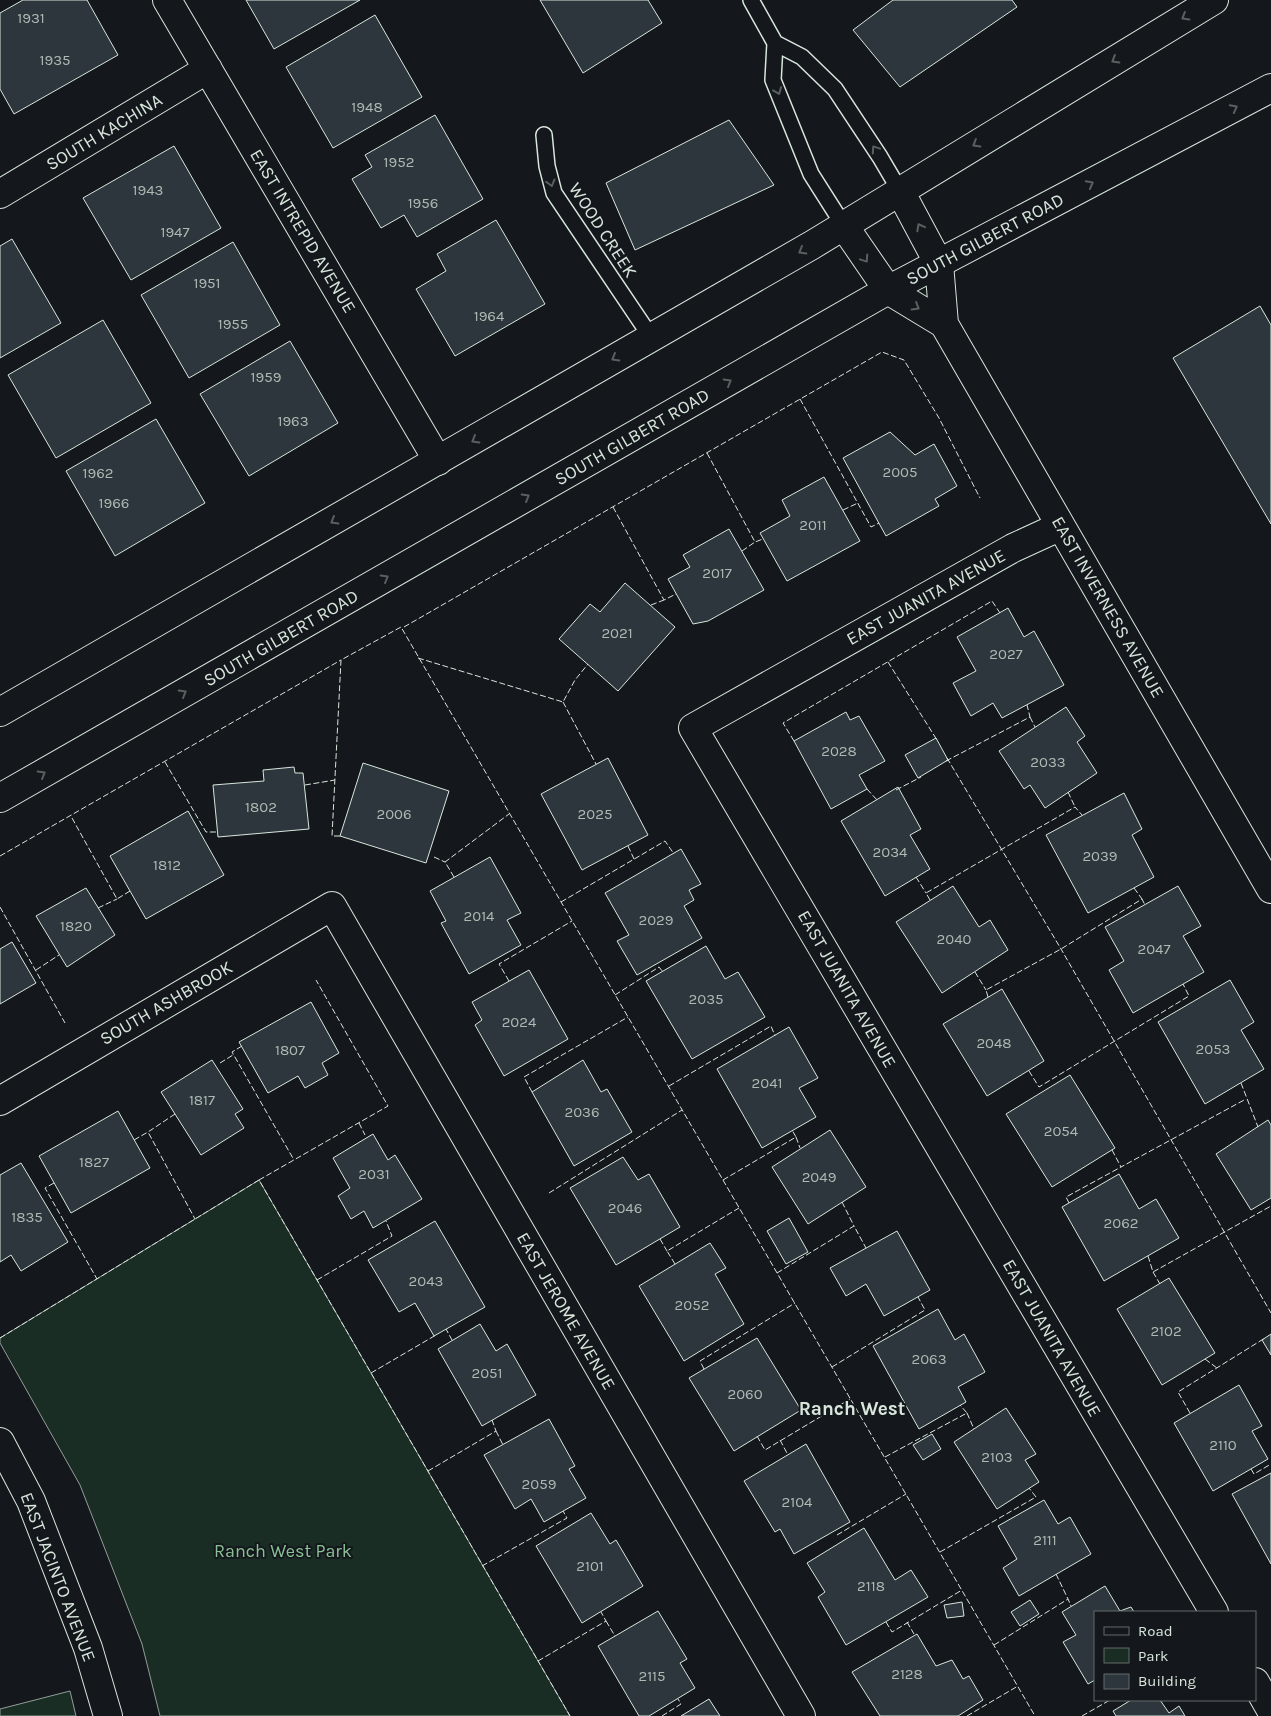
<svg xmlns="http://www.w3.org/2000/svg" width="1271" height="1716" viewBox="0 0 1271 1716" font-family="Karla,sans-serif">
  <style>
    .green { fill: #1a2d24; stroke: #939e99 }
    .building { fill: #2c363c; stroke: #d8e6dc }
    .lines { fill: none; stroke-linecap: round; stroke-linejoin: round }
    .service-casing { stroke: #d8e6dc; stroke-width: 18 }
    .minor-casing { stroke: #d8e6dc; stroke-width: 30 }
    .primary-casing { stroke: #d8e6dc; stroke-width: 30 }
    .service { stroke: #14181c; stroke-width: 15 }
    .minor { stroke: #14181c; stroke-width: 28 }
    .primary { stroke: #14181c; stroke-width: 28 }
    .fence { stroke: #d8e6dc; stroke-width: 1; stroke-dasharray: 6 2.5; stroke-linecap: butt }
    .oneway { stroke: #59605f }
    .labels { text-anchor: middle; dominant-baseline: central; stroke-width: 4; stroke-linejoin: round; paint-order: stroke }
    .number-label { font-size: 15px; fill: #adbab4 }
    .street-label { font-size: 18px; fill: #d8e6dc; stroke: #14181c }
    .park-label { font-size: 18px; fill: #8ac095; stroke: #14181c }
    .neighbourhood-label { font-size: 19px; font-weight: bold; fill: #d8e6dc; stroke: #14181c }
  </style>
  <rect width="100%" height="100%" fill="#14181c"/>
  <path class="green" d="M259 1180 570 1716H160L142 1644 80 1485 0 1343V1338Z
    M70 1691 76 1716H0V1709Z"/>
  <path class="building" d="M23 0H87L118 55 14 114 0 89V13Z
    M246 0H360L274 49Z
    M540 0H648L662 23 583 73Z
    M893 0H1012L1017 7 900 87 853 30Z
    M375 15 422 97 333 148 286 67Z
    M435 115 483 199 417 237 404 215 381 228 352 179 372 167 365 155Z
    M729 120 774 185 635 250 606 183Z
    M174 146 221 228 131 280 83 198Z
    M496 220 545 304 455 356 416 289 446 271 437 254Z
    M12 239 61 323 0 358V246Z
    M233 242 280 325 189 378 141 295Z
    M1260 306 1271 325V524L1173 358Z
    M103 320 151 403 56 458 8 375Z
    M290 341 338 423 249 476 200 394Z
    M156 419 205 503 115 556 66 471Z
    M890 432 915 455 934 444 957 486 935 499 939 506 886 536 843 458Z
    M824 477 860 541 787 581 760 533 790 516 782 500Z
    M729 529 764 590 708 621 693 624 668 579 690 567 683 555Z
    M625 583 675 627 618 691 559 639 590 604 600 612Z
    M1008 608 1024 637 1034 631 1064 685 1002 718 993 703 971 716 953 683 976 671 957 637Z
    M1066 707 1085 736 1077 742 1097 773 1045 808 1030 785 1024 789 999 751Z
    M846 712 850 720 859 716 885 761 859 775 867 789 831 809 794 741Z
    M936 738 948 760 918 778 905 755Z
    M608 758 648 835 582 870 541 794Z
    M363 763 449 791 426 863 340 836Z
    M294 767 295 773H303L309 829 218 837 213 785 264 781 263 770Z
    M898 787 921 829 910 835 930 869 885 896 841 821Z
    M1124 793 1142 829 1132 835 1154 877 1088 913 1046 835Z
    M188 811 224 875 146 919 110 856Z
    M681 849 701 884 689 890 694 900 684 906 702 938 637 975 617 941 629 935 605 893Z
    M490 857 521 913 507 920 521 945 469 974 441 923 446 921 430 891Z
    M953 886 979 927 990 920 1008 950 942 993 896 922Z
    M1178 886 1201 926 1183 936 1204 972 1133 1013 1109 970 1124 961 1105 927Z
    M86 888 115 935 67 967 36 916Z
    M12 942 36 983 0 1004V949Z
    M706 946 725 979 738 972 765 1017 692 1059 646 981Z
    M529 970 568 1039 504 1076 475 1025 482 1020 472 1002Z
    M1230 980 1254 1022 1241 1030 1264 1069 1205 1104 1158 1022Z
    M1002 989 1044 1061 987 1096 943 1024Z
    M311 1002 339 1053 322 1063 328 1075 305 1088 298 1076 268 1093 239 1042Z
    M789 1027 818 1078 799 1088 816 1117 762 1148 717 1069Z
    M212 1060 243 1109 235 1114 244 1128 201 1155 161 1092Z
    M583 1060 601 1092 607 1089 632 1132 574 1166 532 1092Z
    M1070 1075 1115 1148 1052 1187 1006 1114Z
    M118 1111 150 1168 71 1213 39 1156Z
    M1268 1120 1271 1125V1198L1251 1210 1216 1154Z
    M830 1130 866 1187 808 1224 772 1167Z
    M373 1134 388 1160 395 1155 422 1199 373 1228 364 1211 351 1219 338 1196 350 1188 333 1158Z
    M623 1157 638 1180 649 1174 680 1227 616 1265 570 1188Z
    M21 1163 68 1242 21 1271 11 1255 0 1262V1175Z
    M1119 1174 1139 1209 1156 1199 1179 1238 1104 1281 1062 1207Z
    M789 1218 808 1252 786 1264 767 1231Z
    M435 1221 485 1307 434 1336 415 1303 399 1312 368 1260Z
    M897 1231 930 1290 884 1316 866 1284 846 1296 830 1268Z
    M710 1243 726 1268 715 1274 744 1324 684 1361 639 1286Z
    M1169 1278 1215 1353 1162 1385 1117 1309Z
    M938 1309 955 1340 964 1334 985 1372 958 1387 966 1402 919 1429 873 1346Z
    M480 1324 496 1351 507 1344 536 1395 482 1426 438 1349Z
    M1271 1334V1355L1262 1340Z
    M757 1338 801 1410 734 1451 689 1378Z
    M1239 1385 1262 1426 1252 1431 1268 1459 1213 1491 1174 1423Z
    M1006 1408 1036 1454 1025 1460 1039 1482 997 1509 954 1442Z
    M549 1419 575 1466 569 1469 586 1498 544 1522 531 1499 515 1509 484 1455Z
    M932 1434 941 1449 923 1460 913 1445Z
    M806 1444 850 1522 794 1554 780 1529 775 1532 744 1481Z
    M1271 1473V1564L1232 1494Z
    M1044 1500 1058 1524 1070 1517 1091 1554 1019 1596 1003 1568 1017 1559 998 1526Z
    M591 1513 610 1544 616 1540 643 1586 582 1623 536 1546Z
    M864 1528 895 1580 911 1570 928 1597 846 1645 818 1597 825 1592 807 1563Z
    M1105 1586 1120 1611 1131 1607 1134 1612H1095V1680L1088 1684 1063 1642 1076 1635 1062 1612Z
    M1030 1600 1039 1614 1020 1626 1011 1612Z
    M962 1602 964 1616 947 1618 944 1605Z
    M658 1611 687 1659 680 1663 695 1688 649 1716H639L598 1646Z
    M917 1634 936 1666 952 1660 963 1679 969 1676 983 1700 958 1716H880L852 1672Z
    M709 1699 720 1716H681Z
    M1131 1700H1160L1169 1713 1179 1706 1185 1716H1116L1113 1711Z"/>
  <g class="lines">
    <defs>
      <path id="service" d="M751 0 775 43 802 57 835 89 880 157 900 191
        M775 43 773 80 811 174 844 226
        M544 135 547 166 554 193 651 337"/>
      <path id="minor" d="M167 0 438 461
        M900 191 939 264 944 324 1271 889
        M0 194 208 69
        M844 226 888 290 944 324
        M1061 526 1013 548 693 728 1214 1612
        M0 1101 332 906 801 1716
        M0 1442 31 1501 88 1648 108 1716
        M1255 1682 1271 1710"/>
      <path id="primary" d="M0 712 812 245 1214 0
        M0 798 888 290 1271 88"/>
    </defs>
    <use href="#service" class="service-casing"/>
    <use href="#minor" class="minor-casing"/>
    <use href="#primary" class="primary-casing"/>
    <use href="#service" class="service"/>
    <use href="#minor" class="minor"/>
    <use href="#primary" class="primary"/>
    <path class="fence" d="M800 399 871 527 879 523
      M707 453 755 542 763 539
      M613 507 664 600 676 594
      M843 510 858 503
      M742 551 755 542
      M651 605 664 600
      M404 627 882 352 904 360 939 418 980 498
      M418 658 563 702 575 680 588 664
      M888 662 937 740
      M563 702 596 764
      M1030 717 1035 727
      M794 741 783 723 992 601 1000 613
      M947 758 1061 949 1271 1313
      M946 761 1030 717 1027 705
      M165 762 206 832H218
      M305 785 335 780
      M867 789 877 800 878 799
      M896 790 921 777
      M1068 792 1075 807
      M72 818 117 899 130 891
      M340 836H332L341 660 401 627 1035 1716
      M628 846 634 859
      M0 856 341 660
      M434 857 445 862
      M454 877 445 862 509 814
      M916 877 926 893
      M1134 888 1142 899
      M930 900 926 893 1075 807 1082 815
      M561 902 665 841 674 854
      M0 907 65 1023
      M98 908 117 899
      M36 970 59 955
      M975 972 986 990
      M509 981 499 964 572 921
      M615 995 659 967 663 972
      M988 997 986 990 1061 949 1142 899 1145 905
      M242 1046 232 1052 294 1160
      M220 1063 233 1055
      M1029 1071 1039 1087 1189 996 1183 984
      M1241 1083 1258 1127
      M669 1086 771 1026 775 1036
      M532 1092 524 1077 628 1017
      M175 1114 148 1132 195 1219
      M359 1123 365 1135
      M796 1137 800 1148
      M134 1140 148 1132
      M1112 1150 1121 1167 1246 1099
      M259 1180 388 1106 316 980
      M723 1180 796 1137 792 1130
      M54 1183 45 1188 97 1279
      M549 1193 682 1110
      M842 1202 854 1226
      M1069 1203 1066 1197 1121 1167
      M660 1239 667 1251
      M1148 1256 1153 1272 1271 1206
      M675 1264 667 1251 739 1208
      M1153 1272 1160 1284
      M777 1273 854 1226 866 1248
      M317 1280 392 1236 386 1221
      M445 1330 446 1329 452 1340
      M0 1338 259 1180 570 1716
      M1205 1359 1217 1368
      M832 1367 925 1310 918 1297
      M704 1369 700 1361 795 1303
      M371 1373 436 1335
      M967 1413 974 1429
      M1190 1413 1178 1392 1265 1338
      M496 1431 503 1445
      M757 1436 765 1450 850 1399
      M780 1440 788 1455
      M885 1457 967 1413 960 1405
      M1251 1469 1254 1474 1271 1464
      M428 1471 496 1431 492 1420
      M837 1535 906 1494
      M940 1552 1036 1497 1029 1488
      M482 1566 567 1518 563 1511
      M1056 1574 1068 1599
      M606 1621 615 1636
      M886 1622 892 1632 962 1590
      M907 1622 914 1634
      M994 1645 1068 1599 1071 1606
      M538 1661 606 1621 601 1612
      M662 1716 681 1704 678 1699
      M967 1716 1018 1686
      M1082 1716 1110 1700"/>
  </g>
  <defs><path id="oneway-chevron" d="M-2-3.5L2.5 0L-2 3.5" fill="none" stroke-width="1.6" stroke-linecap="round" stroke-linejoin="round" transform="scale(1.25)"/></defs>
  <g class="oneway">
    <use href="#oneway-chevron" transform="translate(1185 17) rotate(149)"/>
    <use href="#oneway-chevron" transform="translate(1115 60) rotate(149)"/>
    <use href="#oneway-chevron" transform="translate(778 91) rotate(68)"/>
    <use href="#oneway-chevron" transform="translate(1234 108) rotate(-28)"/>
    <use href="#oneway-chevron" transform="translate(976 144) rotate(149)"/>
    <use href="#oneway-chevron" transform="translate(875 149) rotate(-124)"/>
    <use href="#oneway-chevron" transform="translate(551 183) rotate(75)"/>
    <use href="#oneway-chevron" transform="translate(1090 184) rotate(-28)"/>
    <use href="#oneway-chevron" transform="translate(920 227) rotate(-118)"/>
    <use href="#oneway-chevron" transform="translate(802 251) rotate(150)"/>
    <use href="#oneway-chevron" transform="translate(865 259) rotate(56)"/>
    <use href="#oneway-chevron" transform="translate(916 307) rotate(31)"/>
    <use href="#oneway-chevron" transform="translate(615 358) rotate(150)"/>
    <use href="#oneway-chevron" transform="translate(728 382) rotate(-30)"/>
    <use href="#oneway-chevron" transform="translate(475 440) rotate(150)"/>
    <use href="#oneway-chevron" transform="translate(526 497) rotate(-30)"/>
    <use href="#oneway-chevron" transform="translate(334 521) rotate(150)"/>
    <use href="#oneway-chevron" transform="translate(385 578) rotate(-30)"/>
    <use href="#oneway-chevron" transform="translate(183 693) rotate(-30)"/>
    <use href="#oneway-chevron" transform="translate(42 774) rotate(-30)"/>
  </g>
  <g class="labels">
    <g class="number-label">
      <text x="31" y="18">1931</text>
      <text x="55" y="60">1935</text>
      <text x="367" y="107">1948</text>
      <text x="399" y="162">1952</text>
      <text x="148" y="190">1943</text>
      <text x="423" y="203">1956</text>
      <text x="175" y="232">1947</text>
      <text x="207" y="283">1951</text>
      <text x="489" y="316">1964</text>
      <text x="233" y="324">1955</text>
      <text x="266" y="377">1959</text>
      <text x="293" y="421">1963</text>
      <text x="900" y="472">2005</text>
      <text x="98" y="473">1962</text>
      <text x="114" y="503">1966</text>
      <text x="813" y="525">2011</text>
      <text x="717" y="573">2017</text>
      <text x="617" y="633">2021</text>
      <text x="1006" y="654">2027</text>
      <text x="839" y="751">2028</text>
      <text x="1048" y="762">2033</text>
      <text x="261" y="807">1802</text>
      <text x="394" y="814">2006</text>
      <text x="595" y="814">2025</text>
      <text x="890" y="852">2034</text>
      <text x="1100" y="856">2039</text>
      <text x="167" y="865">1812</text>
      <text x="479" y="916">2014</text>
      <text x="656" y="920">2029</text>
      <text x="76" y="926">1820</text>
      <text x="954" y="939">2040</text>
      <text x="1154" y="949">2047</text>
      <text x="706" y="999">2035</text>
      <text x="519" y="1022">2024</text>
      <text x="994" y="1043">2048</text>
      <text x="1213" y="1049">2053</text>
      <text x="290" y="1050">1807</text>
      <text x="767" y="1083">2041</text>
      <text x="202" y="1100">1817</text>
      <text x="582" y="1112">2036</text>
      <text x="1061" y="1131">2054</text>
      <text x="94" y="1162">1827</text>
      <text x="374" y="1174">2031</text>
      <text x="819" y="1177">2049</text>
      <text x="625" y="1208">2046</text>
      <text x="27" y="1217">1835</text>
      <text x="1121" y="1223">2062</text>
      <text x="426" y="1281">2043</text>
      <text x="692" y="1305">2052</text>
      <text x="1166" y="1331">2102</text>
      <text x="929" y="1359">2063</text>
      <text x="487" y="1373">2051</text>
      <text x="745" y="1394">2060</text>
      <text x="1223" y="1445">2110</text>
      <text x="997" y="1457">2103</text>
      <text x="539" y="1484">2059</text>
      <text x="797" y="1502">2104</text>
      <text x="1045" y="1540">2111</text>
      <text x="590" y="1566">2101</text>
      <text x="871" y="1586">2118</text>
      <text x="907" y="1674">2128</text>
      <text x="652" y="1676">2115</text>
    </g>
    <g class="street-label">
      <text transform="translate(104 132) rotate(-31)">SOUTH KACHINA</text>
      <text transform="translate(603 230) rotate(57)">WOOD CREEK</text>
      <text transform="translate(303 231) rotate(59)">EAST INTREPID AVENUE</text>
      <text transform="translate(985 239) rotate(-28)">SOUTH GILBERT ROAD</text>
      <text transform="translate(632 437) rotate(-30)">SOUTH GILBERT ROAD</text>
      <text transform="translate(926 597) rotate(-29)">EAST JUANITA AVENUE</text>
      <text transform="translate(1108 607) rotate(60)">EAST INVERNESS AVENUE</text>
      <text transform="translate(281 638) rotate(-30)">SOUTH GILBERT ROAD</text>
      <text transform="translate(847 989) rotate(60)">EAST JUANITA AVENUE</text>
      <text transform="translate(166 1003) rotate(-30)">SOUTH ASHBROOK</text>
      <text transform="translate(566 1311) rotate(60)">EAST JEROME AVENUE</text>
      <text transform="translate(1052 1338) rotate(60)">EAST JUANITA AVENUE</text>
      <text transform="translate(58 1577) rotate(69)">EAST JACINTO AVENUE</text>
    </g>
    <g class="park-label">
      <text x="283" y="1551">Ranch West Park</text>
    </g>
    <g class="neighbourhood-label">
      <text x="852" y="1409">Ranch West</text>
    </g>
  </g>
  <rect x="1094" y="1611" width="162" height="90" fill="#14181c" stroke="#626a69"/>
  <rect x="1104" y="1627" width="25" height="8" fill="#14181c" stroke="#626a69"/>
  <text x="1138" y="1636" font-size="15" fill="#d8e6dc">Road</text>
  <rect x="1104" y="1648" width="25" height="15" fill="#1a2d24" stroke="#626a69"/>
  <text x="1138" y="1661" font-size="15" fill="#d8e6dc">Park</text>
  <rect x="1104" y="1674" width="25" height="15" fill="#2c363c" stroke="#626a69"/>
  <text x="1138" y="1686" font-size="15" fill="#d8e6dc">Building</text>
</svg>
